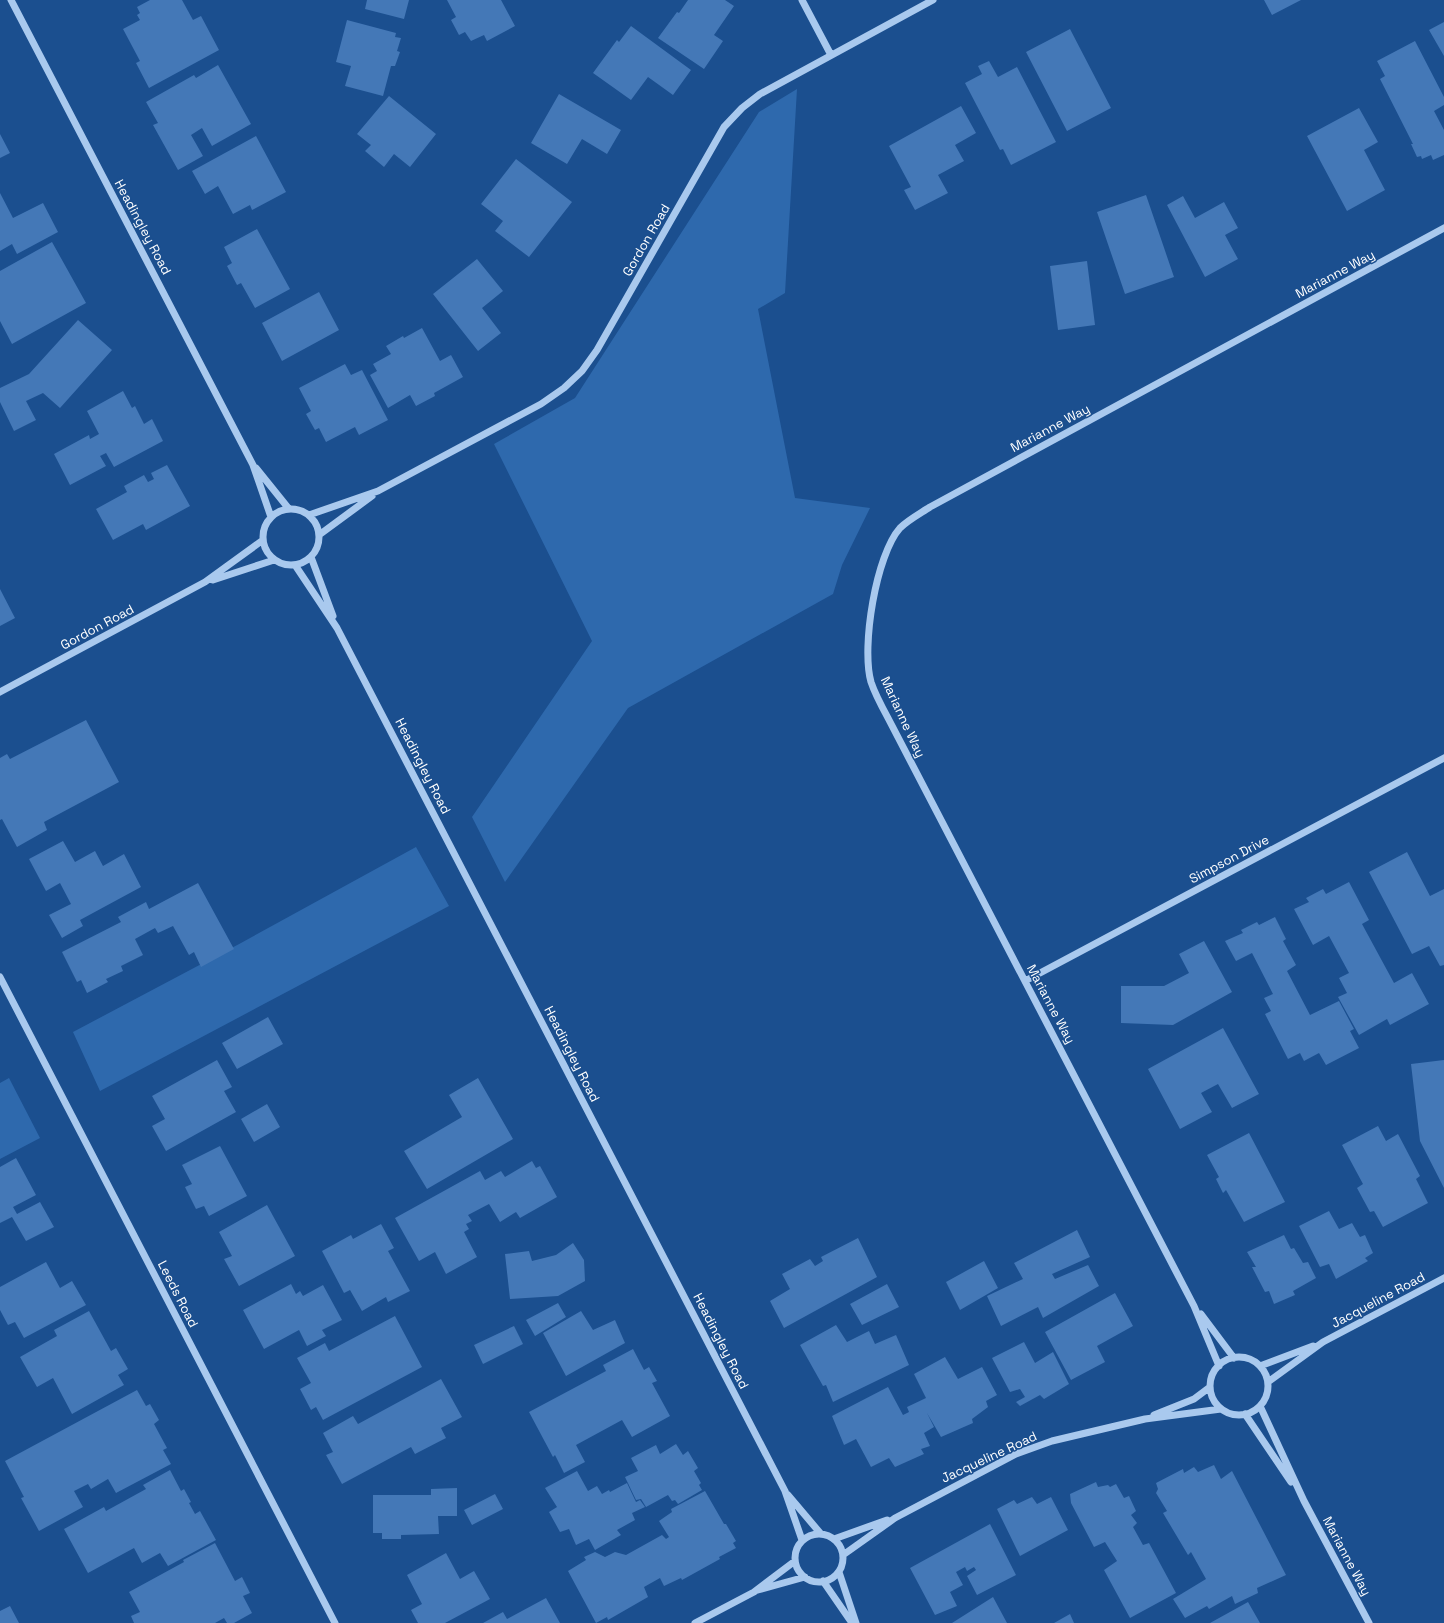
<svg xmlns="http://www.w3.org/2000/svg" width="1444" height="1623" viewBox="0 0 1444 1623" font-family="'Space Grotesk',sans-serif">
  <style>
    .green { fill: #2e69ad }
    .building { fill: #4478b7 }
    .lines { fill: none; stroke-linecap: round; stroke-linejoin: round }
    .minor { stroke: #a9c9ee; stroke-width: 7 }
    .labels { text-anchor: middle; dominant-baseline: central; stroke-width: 3; stroke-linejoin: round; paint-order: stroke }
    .street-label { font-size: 13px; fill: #fff; stroke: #1b4f8f }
  </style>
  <rect width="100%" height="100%" fill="#1b4f8f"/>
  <path class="green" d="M797 89 785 293 758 309 795 498 870 508 842 565 833 594 628 708 505 882 472 817 592 641 494 444 575 398 759 112Z
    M416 847 449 906 100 1091 73 1032 241 943Z
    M9 1078 40 1138 0 1159V1083Z"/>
  <path class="building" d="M150 0H182L193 20 201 16 219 50 149 88 136 63 140 61 123 29 140 20 137 15 140 13 137 7Z
    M367 0H409L404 19 365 9Z
    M447 0H501L515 26 487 41 484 35 471 41 465 32 459 35 451 20 456 17Z
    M688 0H725L734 6 714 35 723 41 704 69 658 38 677 12 679 13Z
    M1264 0H1301L1272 15Z
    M347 20 396 33 395 37 401 38 397 51 400 52 395 66H391L383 96 345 86 351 66 336 62Z
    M1444 22V56L1429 30Z
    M631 26 691 70 673 95 648 77 631 100 593 73 617 40 619 42Z
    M1070 29 1111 108 1067 131 1026 52Z
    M1415 41 1444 97V105L1434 111 1444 130V155L1433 160 1431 155 1422 159 1421 156 1417 157 1411 144H1413L1380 79 1385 76 1377 61Z
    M989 61 998 77 1017 67 1056 142 1011 165 1003 149 1000 150 965 83 982 74 978 66Z
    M218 65 251 124 212 146 202 128 191 135 203 156 178 170 153 125 158 123 146 102 194 75 196 78Z
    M559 94 621 130 607 154 582 139 567 164 531 143Z
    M389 96 436 134 410 167 394 154 384 167 365 151 371 145 357 134Z
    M961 106 976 133 955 145 964 161 938 175 948 193 915 210 904 190 911 187 889 146Z
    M1359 108 1378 142 1364 150 1385 190 1347 211 1307 136Z
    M0 134 10 153 0 158Z
    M256 136 286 192 252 210 250 205 233 214 218 186 205 194 192 171Z
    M516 159 572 202 529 257 495 231 503 221 481 204Z
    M0 193 13 218 43 203 58 232 17 254 12 244 0 251Z
    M1146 195 1174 277 1125 294 1097 212Z
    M1183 196 1195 218 1224 202 1238 228 1225 235 1238 259 1205 277 1167 205Z
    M257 229 290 289 255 308 241 283 237 285 227 266 232 263 224 247Z
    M52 242 86 303 12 344 0 321V271Z
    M477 259 503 291 482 308 501 333 478 351 433 294Z
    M1087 261 1095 325 1058 330 1050 266Z
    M319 292 339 330 282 361 262 323Z
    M78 320 112 350 60 408 43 393 26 401 36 420 14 431 0 402V388L29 374Z
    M422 328 440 361 451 355 463 377 434 393 435 396 416 406 410 395 388 408 370 375 377 371 373 364 391 354 386 346 403 336 404 338Z
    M345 364 351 375 362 370 388 420 359 435 355 427 326 442 319 428 315 430 306 414 311 411 299 388Z
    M123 391 132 408 135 406 144 424 152 419 163 441 114 467 106 453 100 456 106 466 70 485 54 454 89 435 90 439 99 434 87 411Z
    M167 465 190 506 146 530 143 524 113 540 96 509 127 492 124 486 144 475 148 482 154 479 151 473Z
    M0 589 15 618 0 626Z
    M86 720 119 782 44 822 47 830 17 847 2 819 0 820V758L7 754 10 759Z
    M63 841 75 862 95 851 103 866 124 854 141 887 80 920 83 926 62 938 49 915 71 904 60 883 46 891 29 859Z
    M1407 852 1430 896 1444 889V965L1440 966 1429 946 1412 954 1369 872Z
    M1349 882 1369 920 1362 924 1394 983 1412 973 1429 1004 1390 1025 1387 1019 1359 1035 1338 997 1347 993 1339 978 1349 973 1329 936 1313 945 1294 909 1309 902 1306 898 1323 889 1326 894Z
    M198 883 234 949 201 967 194 952 189 955 173 926 158 933 155 928 135 939 143 955 121 966 123 971 106 979 108 982 87 993 81 980 77 982 62 952 121 922 118 917 146 902 149 909Z
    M1275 917 1286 939 1283 941 1296 965 1287 971 1310 1015 1339 1001 1354 1029 1350 1031 1359 1048 1326 1065 1319 1053 1304 1061 1300 1053 1288 1059 1265 1014 1271 1011 1264 998 1273 994 1252 953 1236 961 1225 941 1243 933 1241 930 1257 922 1259 925Z
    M1204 941 1232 992 1173 1025 1121 1023V986H1164L1189 973 1179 954Z
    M268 1017 283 1044 237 1069 222 1043Z
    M1223 1028 1259 1094 1232 1108 1218 1084 1201 1093 1212 1112 1180 1129 1148 1069Z
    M217 1060 232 1087 224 1091 236 1112 166 1151 152 1126 165 1119 152 1096Z
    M1444 1060V1188L1420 1141 1411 1064Z
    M478 1078 513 1139 427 1189 404 1151 462 1117 449 1095Z
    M267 1104 280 1127 254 1142 241 1119Z
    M1378 1126 1386 1141 1398 1134 1420 1176 1416 1179 1428 1203 1383 1227 1374 1211 1370 1212 1357 1188 1363 1184 1342 1145Z
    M1249 1133 1285 1202 1244 1222 1226 1190 1223 1193 1216 1179 1219 1177 1207 1155Z
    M220 1146 247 1196 209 1216 204 1206 196 1209 185 1187 192 1184 182 1165Z
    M16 1158 36 1195 13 1207 17 1214 40 1202 54 1227 26 1241 12 1217 0 1223V1167Z
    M532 1161 536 1168 540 1166 557 1197 520 1218 516 1212 500 1222 489 1204 468 1215 472 1221 466 1224 469 1229 464 1232 477 1257 446 1274 435 1252 419 1261 395 1218 480 1171 485 1180 501 1171 505 1177Z
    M267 1205 295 1256 239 1286 224 1259 232 1256 219 1232Z
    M1329 1211 1339 1229 1352 1223 1360 1237 1365 1235 1373 1253 1365 1258 1368 1261 1336 1279 1329 1264 1320 1267 1299 1226Z
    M381 1224 394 1248 388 1251 410 1291 388 1302 386 1297 362 1311 350 1290 344 1293 322 1251 351 1235 353 1239Z
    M1077 1230 1090 1257 1052 1274 1055 1279 1088 1265 1099 1286 1043 1318 1038 1307 1001 1326 987 1296 1023 1279 1014 1263Z
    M1284 1235 1291 1249 1294 1248 1303 1263 1308 1262 1316 1278 1293 1291 1295 1295 1274 1304 1269 1291 1265 1292 1252 1267H1256L1247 1252Z
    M858 1238 877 1277 784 1328 770 1301 790 1289 782 1274 810 1259 815 1266 823 1261 821 1257Z
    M573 1243 584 1260 585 1281 558 1296 510 1299 505 1254 529 1251 532 1261 556 1255Z
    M984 1261 998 1288 960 1310 946 1282Z
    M46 1262 60 1288 72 1281 86 1305 24 1338 15 1322 8 1325 0 1310V1287Z
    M291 1284 296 1294 300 1291 303 1296 323 1285 342 1320 322 1330 326 1336 307 1346 299 1330 264 1349 243 1310Z
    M887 1284 899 1307 862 1325 850 1304Z
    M1115 1293 1133 1326 1097 1346 1105 1362 1071 1380 1045 1332Z
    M558 1303 566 1317 535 1336 526 1320Z
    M89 1311 111 1351 116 1348 128 1369 118 1375 124 1385 72 1414 53 1378 37 1387 20 1357 57 1336 54 1330Z
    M581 1311 593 1330 615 1320 625 1343 566 1376 543 1333Z
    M395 1316 422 1367 323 1420 316 1407 311 1410 300 1389 311 1383 297 1358 325 1343 329 1351Z
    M836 1325 847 1342 869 1331 875 1344 896 1335 909 1365 833 1402 826 1385 823 1386 800 1345Z
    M514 1326 523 1344 483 1364 474 1345Z
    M1024 1342 1035 1363 1053 1352 1069 1384 1044 1399 1040 1395 1020 1406 1016 1402 1025 1397 1020 1389 1010 1392 992 1358Z
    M633 1349 644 1370 649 1367 657 1381 652 1383 670 1416 632 1437 622 1420 576 1445 585 1462 564 1473 555 1455 553 1457 529 1412 606 1371 603 1365Z
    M945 1357 958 1379 982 1367 997 1395 986 1401 988 1407 972 1419 973 1423 941 1437 927 1413 934 1427 924 1433 930 1446 921 1449 924 1454 895 1467 889 1458 871 1467 856 1439 844 1445 832 1416 888 1387 903 1415 909 1412 907 1407 926 1398 914 1374Z
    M441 1379 462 1417 441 1428 446 1438 415 1454 411 1447 342 1484 326 1455 333 1452 323 1433 353 1416 358 1424Z
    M137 1390 146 1406 150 1404 159 1420 154 1424 167 1448 163 1450 171 1464 116 1493 108 1479 91 1489 88 1484 74 1491 83 1507 39 1531 21 1498 24 1497 5 1461Z
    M676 1444 683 1455 688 1451 698 1468 694 1471 701 1483 699 1485 702 1490 678 1504 675 1500 672 1501 668 1495 646 1507 641 1499 636 1500 625 1477 638 1471 631 1458 656 1445 660 1454Z
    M1214 1465 1221 1479 1232 1471 1286 1575 1257 1588 1258 1593 1235 1604 1232 1596 1209 1609 1207 1606 1185 1618 1173 1599 1206 1579 1191 1552 1188 1555 1163 1513 1167 1511 1156 1493 1158 1489 1156 1483 1183 1469 1184 1473 1194 1467 1198 1472Z
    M170 1470 181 1491 184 1489 191 1502 189 1503 195 1514 200 1511 216 1540 168 1566 160 1553 142 1563 134 1548 88 1573 64 1529 104 1507 106 1511 146 1489 143 1485Z
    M577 1471 588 1491 597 1486 602 1494 609 1490 610 1492 627 1483 636 1502 640 1500 645 1507 632 1513 635 1520 617 1530 621 1535 595 1550 589 1539 576 1545 569 1529 560 1532 549 1512 557 1507 545 1488Z
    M1096 1482 1098 1487 1108 1485 1110 1487 1116 1484 1124 1498 1129 1496 1136 1511 1131 1515 1137 1523 1133 1527 1143 1545 1149 1543 1176 1593 1130 1618 1104 1570 1117 1561 1105 1542 1094 1547 1071 1503 1070 1494Z
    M457 1488V1516H438L439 1534 401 1535V1539H382V1533H373V1495H431V1489Z
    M705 1491 724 1524H726L736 1541 733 1543 736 1548 719 1557 720 1559 682 1580 681 1578 664 1586 660 1578 644 1587 648 1597 608 1620 607 1617 596 1623 568 1571 586 1560 584 1557 595 1552 605 1557 615 1552 626 1555 662 1535 666 1539 669 1537 659 1521 672 1512 671 1509Z
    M495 1494 503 1509 472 1525 464 1510Z
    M1032 1497 1037 1504 1051 1497 1068 1530 1020 1556 997 1509 1014 1500 1017 1504Z
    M990 1524 1016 1575 977 1595 967 1576 976 1570 974 1567 967 1571 965 1567 956 1572 963 1585 950 1592 957 1606 935 1615 910 1568Z
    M215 1543 235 1581 242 1577 250 1593 243 1596 252 1613 234 1623H227L224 1618 215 1623H134L131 1616 140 1612 129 1592 184 1562 183 1560Z
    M446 1553 460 1579 474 1571 490 1599 445 1623H418L411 1610 422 1604 407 1575Z
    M993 1597 1007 1623H952Z
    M546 1598 560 1623H483L503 1612 507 1619Z
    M1248 1602 1260 1623H1210Z
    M10 1606 19 1623H0V1611Z
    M1070 1614 1074 1623H1054Z"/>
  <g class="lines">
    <path class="minor" d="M11 0 253 465 271 517
      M802 0 831 55
      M256 468 289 509
      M263 537a28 28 0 1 1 56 0a28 28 0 1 1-56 0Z
      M309 515 378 491 541 404 564 388 582 371 597 350 724 127 742 108 760 94 933 0
      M319 535 372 496
      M311 557 333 616
      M295 565 337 628 785 1491 802 1540
      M213 580 274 560
      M0 692 205 582 263 540
      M0 977 335 1623
      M1025 981 1444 758
      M1201 1314 1234 1358
      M1210 1386a29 29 0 1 1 58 0a29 29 0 1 1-58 0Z
      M1219 1366 1194 1306 888 718C882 707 875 694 871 682 861 647 876 555 900 528 908 520 921 513 930 507L1444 228
      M1260 1366 1313 1346
      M1268 1382 1323 1342 1444 1278
      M1260 1406 1304 1501 1369 1623
      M1245 1414 1291 1482
      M1154 1415 1194 1399 1210 1387
      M788 1495 821 1534
      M795 1558a24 24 0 1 1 48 0a24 24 0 1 1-48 0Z
      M834 1539 887 1520
      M843 1555 895 1518 1016 1454 1052 1441 1145 1419 1221 1409
      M839 1572 856 1623
      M823 1581 852 1623
      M758 1590 805 1577
      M695 1623 754 1592 795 1561"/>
  </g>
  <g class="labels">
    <g class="street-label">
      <text transform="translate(143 227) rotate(62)">Headingley Road</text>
      <text transform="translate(646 240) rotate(-60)">Gordon Road</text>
      <text transform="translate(1335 274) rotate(-28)">Marianne Way</text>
      <text transform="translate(1050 428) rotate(-28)">Marianne Way</text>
      <text transform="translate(97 627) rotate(-28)">Gordon Road</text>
      <text transform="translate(903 717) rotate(65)">Marianne Way</text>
      <text transform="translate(423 766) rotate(63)">Headingley Road</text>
      <text transform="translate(1229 859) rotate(-28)">Simpson Drive</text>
      <text transform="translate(1051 1004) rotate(62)">Marianne Way</text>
      <text transform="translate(572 1054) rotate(63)">Headingley Road</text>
      <text transform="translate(178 1294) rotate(63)">Leeds Road</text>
      <text transform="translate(1378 1300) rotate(-28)">Jacqueline Road</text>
      <text transform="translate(721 1341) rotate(63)">Headingley Road</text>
      <text transform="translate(989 1457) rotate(-25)">Jacqueline Road</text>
      <text transform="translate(1347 1556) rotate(62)">Marianne Way</text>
    </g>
  </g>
</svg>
